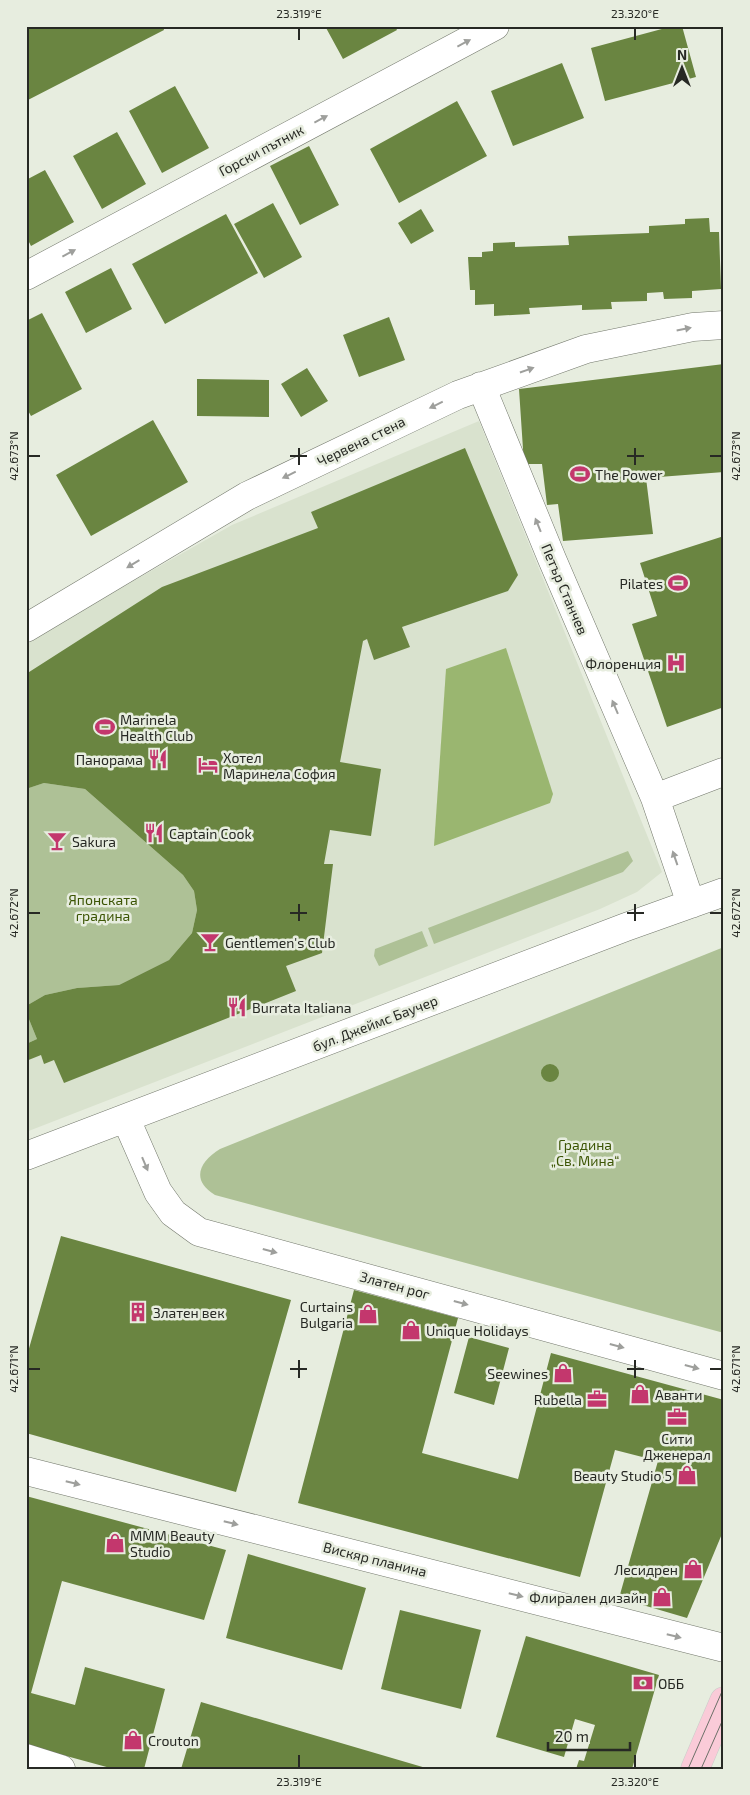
<svg xmlns="http://www.w3.org/2000/svg" width="750" height="1795" viewBox="0 0 750 1795" font-family="'Exo 2',sans-serif">
  <style>
    .built { fill: #d9e2ce }
    .green { fill: #aec196 }
    .forest { fill: #9ab670 }
    .building { fill: #6a8541 }
    .lines { fill: none; stroke-linecap: round; stroke-linejoin: round }
    .minor-casing { stroke: #73786c; stroke-width: 29 }
    .major-casing { stroke: #cbccca; stroke-width: 29 }
    .minor { stroke: #fff; stroke-width: 28 }
    .major { stroke: #facbd8; stroke-width: 28 }
    .tram { stroke: #6c7068; stroke-width: 1 }
    .oneway { fill: #9e9f9c }
    .ticks { fill: none; stroke: #272924; stroke-width: 2 }
    .labels { text-anchor: middle; dominant-baseline: central; stroke-width: 5; stroke-linejoin: round; paint-order: stroke }
    .street-label { font-size: 14px; fill: #272924; stroke: #e7eddf }
    .poi-label { font-size: 14px; fill: #272924; stroke: #e7eddf; text-anchor: start }
    .park-label { font-size: 14px; fill: #3c5504; stroke: #e7eddf }
    .neatline { fill: none; stroke: #272924; stroke-width: 2 }
    .ticks-label { font-size: 12px; text-anchor: middle; fill: #272924 }
  </style>
  <rect width="100%" height="100%" fill="#e7eddf"/>
  <path class="built" d="M479 421 662 872 637 892 600 909 26 1132V642L232 525Z"/>
  <path class="green" d="M44 783 85 789 183 875 194 891 197 910 192 933 169 960 119 985 77 988 45 995 26 1006V789Z
    M628 851 633 861 623 872 434 944 428 928Z
    M422 931 428 946 379 966 374 956 375 949Z
    M724 947V1333L215 1195C190 1180 200 1161 220 1149Z
    M26 1012 37 1039 26 1044Z"/>
  <path class="forest" d="M506 648 553 794 550 803 434 846 446 669Z"/>
  <path class="building" d="M30 26H163L164 30 26 101V28Z
    M325 26H395L397 30 343 59Z
    M673 26H682L696 77 605 101 591 48Z
    M562 63 584 118 513 146 491 91Z
    M175 86 209 148 162 173 129 111Z
    M457 101 487 156 399 203 370 149Z
    M117 132 146 184 102 209 73 156Z
    M309 146 339 205 300 225 270 166Z
    M45 170 74 222 31 246 26 236V180Z
    M273 203 302 257 264 278 234 224Z
    M421 209 434 231 411 244 398 223Z
    M226 214 258 273 165 324 132 264Z
    M709 218 710 232H719L721 289 692 291V298L664 299 663 292 647 293V301L611 302 612 309 582 310V305L529 308 530 314 494 316V304L475 305V290H470L468 257H482V252L493 251V243L515 242V247L569 245 568 236 649 233V226L685 224V219Z
    M111 268 132 309 86 333 65 292Z
    M42 313 82 389 31 416 26 407V321Z
    M389 317 405 360 359 377 343 335Z
    M724 364V472L646 478 653 534 563 541 558 504 547 505 542 464H524L519 389Z
    M307 368 328 401 301 417 281 384Z
    M197 379 269 380V417L197 416Z
    M153 420 188 482 91 536 56 475Z
    M465 448 518 575 508 591 402 627 410 647 374 660 367 639 363 641 340 762 381 769 371 836 330 830 324 864H333L322 953 286 966 296 991 64 1083 54 1060 44 1064 41 1055 26 1061V1044L37 1039 26 1012V1006L45 995 77 988 119 985 169 960 192 933 197 910 194 891 183 875 85 789 44 783 26 789V674L162 587 318 528 311 512Z
    M724 536V707L667 727 632 624 657 616 640 563Z
    M541 1073a9 9 0 1 1 18 0a9 9 0 1 1-18 0Z
    M61 1236 291 1300 236 1492 26 1433V1359Z
    M354 1290 458 1318 422 1453 518 1479 551 1353 724 1400V1529L687 1618 619 1598 658 1461 615 1450 580 1577 298 1503Z
    M469 1337 509 1348 494 1405 454 1393Z
    M26 1496 226 1550 204 1620 62 1581 31 1693 75 1705 85 1667 165 1689 144 1769H114L26 1745Z
    M248 1554 366 1588 342 1670 226 1638Z
    M400 1610 481 1630 461 1709 381 1689Z
    M526 1636 659 1675 632 1769H576L579 1760 584 1761 595 1725 575 1719 564 1757 496 1737Z
    M201 1702 426 1768V1769H181Z"/>
  <g class="lines">
    <defs>
      <path id="minor" d="M26 276 495 26
        M481 386 552 559 655 798 691 904
        M26 628 247 496 458 395 586 349 693 327 724 325
        M655 798 723 772
        M126 1119 158 1192 173 1213 199 1232 724 1376
        M26 1156 626 927 724 892
        M26 1471 724 1648
        M26 1758 61 1769"/>
      <path id="major" d="M695 1769 724 1701"/>
    </defs>
    <use href="#minor" class="minor-casing"/>
    <use href="#major" class="major-casing"/>
    <use href="#minor" class="minor"/>
    <use href="#major" class="major"/>
    <path class="tram" d="M688 1769 724 1687
      M701 1769 724 1717"/>
  </g>
  <defs><path id="oneway-solid" d="M-6-.8H1V-3.2L6.5 0L1 3.2V.8H-6Z" transform="scale(1.25)"/></defs>
  <g class="oneway">
    <use href="#oneway-solid" transform="translate(464 43) rotate(-28)"/>
    <use href="#oneway-solid" transform="translate(321 119) rotate(-28)"/>
    <use href="#oneway-solid" transform="translate(69 253) rotate(-28)"/>
    <use href="#oneway-solid" transform="translate(684 329) rotate(-11)"/>
    <use href="#oneway-solid" transform="translate(527 370) rotate(-19)"/>
    <use href="#oneway-solid" transform="translate(436 405) rotate(154)"/>
    <use href="#oneway-solid" transform="translate(289 475) rotate(154)"/>
    <use href="#oneway-solid" transform="translate(538 525) rotate(-112)"/>
    <use href="#oneway-solid" transform="translate(133 564) rotate(149)"/>
    <use href="#oneway-solid" transform="translate(615 707) rotate(-113)"/>
    <use href="#oneway-solid" transform="translate(675 858) rotate(-109)"/>
    <use href="#oneway-solid" transform="translate(145 1164) rotate(67)"/>
    <use href="#oneway-solid" transform="translate(270 1251) rotate(15)"/>
    <use href="#oneway-solid" transform="translate(461 1303) rotate(15)"/>
    <use href="#oneway-solid" transform="translate(617 1346) rotate(15)"/>
    <use href="#oneway-solid" transform="translate(692 1367) rotate(15)"/>
    <use href="#oneway-solid" transform="translate(73 1483) rotate(14)"/>
    <use href="#oneway-solid" transform="translate(231 1523) rotate(14)"/>
    <use href="#oneway-solid" transform="translate(516 1595) rotate(14)"/>
    <use href="#oneway-solid" transform="translate(674 1636) rotate(14)"/>
  </g>
  <path class="ticks" d="M299 28V40M635 28V40M299 448V465M635 448V465M28 456H40M290 456H307M627 456H644M710 456H722M299 904V921M635 904V921M28 913H40M290 913H307M627 913H644M710 913H722M299 1360V1378M635 1360V1378M28 1369H40M290 1369H307M627 1369H644M710 1369H722M299 1755V1768M635 1755V1768"/>
  <defs>
    <symbol id="stadium-bare" viewBox="-9 -9 18 18"><path d="M0-5a6.5 5 0 1 0 0 10a6.5 5 0 1 0 0-10ZM-3.5-1.8h7v3.6h-7Z" fill="#c3376d" stroke="#e7eddf" stroke-width="2.5" paint-order="stroke"/></symbol>
    <symbol id="hospital-bare" viewBox="-9 -9 18 18"><path d="M-5-5h3v3.5h4V-5h3V5h-3V1.5h-4V5h-3Z" fill="#c3376d" stroke="#e7eddf" stroke-width="2.5" paint-order="stroke"/></symbol>
    <symbol id="restaurant-bare" viewBox="-9 -9 18 18"><path d="M-5-6h1v4h1v-4h1v4h1v-4h1v5L-1.5 .5V6h-2V.5L-5-1ZM5-6V6H3V1.5H1.5Q1.5-4 5-6Z" fill="#c3376d" stroke="#e7eddf" stroke-width="2.5" paint-order="stroke"/></symbol>
    <symbol id="hotel-bare" viewBox="-9 -9 18 18"><path d="M-6-4.5h1.5V1H6V5H4.5V3h-9V5H-6ZM-4 0a1.8 1.8 0 1 1 3.6 0ZM.5 0V-2.5h3Q6-2.5 6 0Z" fill="#c3376d" stroke="#e7eddf" stroke-width="2.5" paint-order="stroke"/></symbol>
    <symbol id="bar-bare" viewBox="-9 -9 18 18"><path d="M-6-5H6L.8 .8V4.5H3.5V6h-7V4.5H-.8V.8Z" fill="#c3376d" stroke="#e7eddf" stroke-width="2.5" paint-order="stroke"/></symbol>
    <symbol id="building-bare" viewBox="-9 -9 18 18"><path d="M-4-6H4V6H1V3H-1V6H-4ZM-2.5-4.3h1.7v1.8h-1.7ZM.8-4.3h1.7v1.8H.8ZM-2.5-1h1.7V.8h-1.7ZM.8-1h1.7V.8H.8Z" fill="#c3376d" stroke="#e7eddf" stroke-width="2.5" paint-order="stroke"/></symbol>
    <symbol id="shop-bare" viewBox="-9 -9 18 18"><path d="M-5-2.5h2.3a2.7 3.5 0 0 1 5.4 0H5L5.5 6h-11ZM-1.5-2.5h3a1.5 2.3 0 0 0-3 0Z" fill="#c3376d" stroke="#e7eddf" stroke-width="2.5" paint-order="stroke"/></symbol>
    <symbol id="office-bare" viewBox="-9 -9 18 18"><path d="M-6-3h4V-5.5h4V-3h4V5H-6ZM-1-4.5V-3h2v-1.5ZM-6 0V1H6V0Z" fill="#c3376d" stroke="#e7eddf" stroke-width="2.5" paint-order="stroke"/></symbol>
    <symbol id="bank-bare" viewBox="-9 -9 18 18"><path d="M-6-4H6V4H-6ZM0-2.3a2.3 2.3 0 1 0 0 4.6a2.3 2.3 0 1 0 0-4.6Z" fill="#c3376d" stroke="#e7eddf" stroke-width="2.5" paint-order="stroke"/></symbol>
  </defs>
  <g fill-rule="evenodd">
    <use href="#stadium-bare" x="566" y="460" width="28" height="28"/>
    <use href="#stadium-bare" x="664" y="569" width="28" height="28"/>
    <use href="#hospital-bare" x="662" y="649" width="28" height="28"/>
    <use href="#stadium-bare" x="91" y="713" width="28" height="28"/>
    <use href="#restaurant-bare" x="144" y="745" width="28" height="28"/>
    <use href="#hotel-bare" x="194" y="751" width="28" height="28"/>
    <use href="#restaurant-bare" x="140" y="819" width="28" height="28"/>
    <use href="#bar-bare" x="43" y="827" width="28" height="28"/>
    <use href="#bar-bare" x="196" y="928" width="28" height="28"/>
    <use href="#restaurant-bare" x="223" y="993" width="28" height="28"/>
    <use href="#building-bare" x="124" y="1298" width="28" height="28"/>
    <use href="#shop-bare" x="354" y="1300" width="28" height="28"/>
    <use href="#shop-bare" x="397" y="1316" width="28" height="28"/>
    <use href="#shop-bare" x="549" y="1359" width="28" height="28"/>
    <use href="#shop-bare" x="626" y="1380" width="28" height="28"/>
    <use href="#office-bare" x="583" y="1385" width="28" height="28"/>
    <use href="#office-bare" x="663" y="1403" width="28" height="28"/>
    <use href="#shop-bare" x="673" y="1461" width="28" height="28"/>
    <use href="#shop-bare" x="101" y="1529" width="28" height="28"/>
    <use href="#shop-bare" x="679" y="1555" width="28" height="28"/>
    <use href="#shop-bare" x="648" y="1583" width="28" height="28"/>
    <use href="#bank-bare" x="629" y="1669" width="28" height="28"/>
    <use href="#shop-bare" x="119" y="1726" width="28" height="28"/>
  </g>
  <g class="labels">
    <g class="street-label">
      <text transform="translate(261 150) rotate(-28)">Горски пътник</text>
      <text transform="translate(361 441) rotate(-26)">Червена стена</text>
      <text transform="translate(565 589) rotate(67)">Петър Станчев</text>
      <text transform="translate(375 1023) rotate(-21)">бул. Джеймс Баучер</text>
      <text transform="translate(395 1285) rotate(15)">Златен рог</text>
      <text transform="translate(375 1559) rotate(14)">Вискяр планина</text>
    </g>
    <g class="poi-label">
      <text x="595" y="474">The Power</text>
      <text x="663" y="583" text-anchor="end">Pilates</text>
      <text x="661" y="663" text-anchor="end">Флоренция</text>
      <text x="120" y="719">Marinela<tspan x="120" dy="16">Health Club</tspan></text>
      <text x="223" y="757">Хотел<tspan x="223" dy="16">Маринела София</tspan></text>
      <text x="143" y="759" text-anchor="end">Панорама</text>
      <text x="169" y="833">Captain Cook</text>
      <text x="72" y="841">Sakura</text>
      <text x="225" y="942">Gentlemen's Club</text>
      <text x="252" y="1007">Burrata Italiana</text>
      <text x="353" y="1306" text-anchor="end">Curtains<tspan x="353" dy="16">Bulgaria</tspan></text>
      <text x="153" y="1312">Златен век</text>
      <text x="426" y="1330">Unique Holidays</text>
      <text x="548" y="1373" text-anchor="end">Seewines</text>
      <text x="655" y="1394">Аванти</text>
      <text x="582" y="1399" text-anchor="end">Rubella</text>
      <text x="677" y="1438" text-anchor="middle">Сити<tspan x="677" dy="16">Дженерал</tspan></text>
      <text x="672" y="1475" text-anchor="end">Beauty Studio 5</text>
      <text x="130" y="1535">MMM Beauty<tspan x="130" dy="16">Studio</tspan></text>
      <text x="678" y="1569" text-anchor="end">Лесидрен</text>
      <text x="647" y="1597" text-anchor="end">Флирален дизайн</text>
      <text x="658" y="1683">ОББ</text>
      <text x="148" y="1740">Crouton</text>
    </g>
    <g class="park-label">
      <text x="103" y="899">Японската<tspan x="103" dy="16">градина</tspan></text>
      <text x="585" y="1144">Градина<tspan x="585" dy="16">„Св. Мина“</tspan></text>
    </g>
  </g>
  <rect width="750" height="1795" fill="none" stroke="#e7eddf" stroke-width="55"/>
  <g transform="translate(682 68)" stroke="#e7eddf" stroke-width="4" paint-order="stroke">
  <path d="M0-4L9 19L0 12L-9 19Z" fill="#272924"/>
  <text y="-8" font-size="14" font-weight="bold" text-anchor="middle" fill="#272924">N</text>
  </g>
  <path d="M548 1742v8h82v-8" fill="none" stroke="#272924" stroke-width="2.5"/>
  <text x="555" y="1742" font-size="15" fill="#272924" stroke="#e7eddf" stroke-width="4" paint-order="stroke">20 m</text>
  <rect x="28" y="28" width="694" height="1740" class="neatline"/>
  <g class="ticks-label">
    <text x="299" y="18">23.319°E</text>
    <text x="635" y="18">23.320°E</text>
    <text transform="translate(14 456) rotate(-90)" y="4">42.673°N</text>
    <text transform="translate(736 456) rotate(-90)" y="4">42.673°N</text>
    <text transform="translate(14 913) rotate(-90)" y="4">42.672°N</text>
    <text transform="translate(736 913) rotate(-90)" y="4">42.672°N</text>
    <text transform="translate(14 1369) rotate(-90)" y="4">42.671°N</text>
    <text transform="translate(736 1369) rotate(-90)" y="4">42.671°N</text>
    <text x="299" y="1786">23.319°E</text>
    <text x="635" y="1786">23.320°E</text>
  </g>
</svg>
